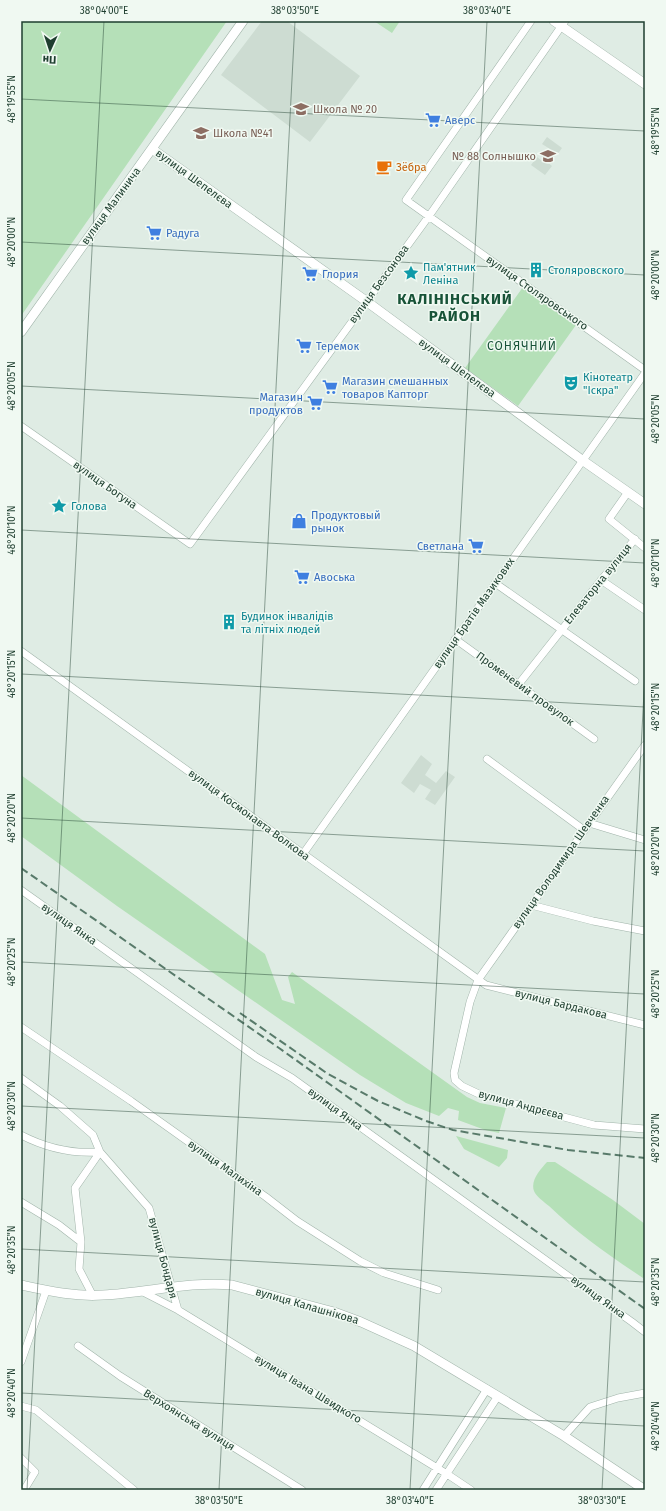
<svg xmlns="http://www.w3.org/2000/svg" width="666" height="1511" viewBox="0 0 666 1511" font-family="'Fira Sans',sans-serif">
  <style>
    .built { fill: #cddcd2 }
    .green { fill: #b5e0b8 }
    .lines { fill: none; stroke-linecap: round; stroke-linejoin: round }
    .minor-casing { stroke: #a1b4aa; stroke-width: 8 }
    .tertiary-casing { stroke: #a1b4aa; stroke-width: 10 }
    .minor { stroke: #fff; stroke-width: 7 }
    .tertiary { stroke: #fff; stroke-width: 9 }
    .rail { stroke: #587a6a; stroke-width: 2; stroke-dasharray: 8 4; stroke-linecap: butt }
    .ticks { fill: none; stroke: #1e3e2f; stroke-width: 1; stroke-opacity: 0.45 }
    .labels { text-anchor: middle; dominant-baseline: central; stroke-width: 3; stroke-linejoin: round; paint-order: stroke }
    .education-label { font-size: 11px; fill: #785e54; stroke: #f0f9f2; text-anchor: start }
    .shop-label { font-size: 11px; fill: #366cbe; stroke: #f0f9f2; text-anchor: start }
    .food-label { font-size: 11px; fill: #c56008; stroke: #f0f9f2; text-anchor: start }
    .street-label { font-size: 11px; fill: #1e3e2f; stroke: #f0f9f2 }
    .culture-label { font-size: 11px; fill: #0d838f; stroke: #f0f9f2; text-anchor: start }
    .neighbourhood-label { font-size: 12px; letter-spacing: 1px; fill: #185338; stroke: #f0f9f2 }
    .district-label { font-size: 15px; font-weight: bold; letter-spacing: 1px; fill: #185338; stroke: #f0f9f2 }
    .neatline { fill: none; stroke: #1e3e2f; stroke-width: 1.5 }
    .ticks-label { font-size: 10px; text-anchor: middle; fill: #1e3e2f }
  </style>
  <rect width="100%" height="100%" fill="#dfece4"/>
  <path class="built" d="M262 21H287L360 76 310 142 221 75Z
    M547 137 562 148 557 155 553 152 546 161 552 166 545 175 531 165 537 157 542 161 550 149 542 144Z
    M421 755 432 764 425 775 436 783 446 771 455 777 435 805 425 799 431 790 420 784 414 793 401 783Z"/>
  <path class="green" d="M21 21H227L21 316Z
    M374 21H400L392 33Z
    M523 287 576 325 518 406 465 368Z
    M21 775 265 954 282 1000 295 1004 288 977 292 972 467 1097 480 1103 506 1108 499 1133 485 1130 458 1120 459 1111 448 1108 439 1116 406 1103 360 1075 117 906 21 836Z
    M456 1136 508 1150 507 1158 499 1167 464 1149Z
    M547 1162H555L613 1200 645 1224V1275L643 1278C610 1256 578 1234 549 1206 544 1202 536 1196 534 1191 530 1180 541 1169 547 1162Z"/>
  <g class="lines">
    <defs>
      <path id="minor" d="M531 21 406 200 645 370
        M21 426 190 544 429 216 565 21
        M628 492 609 519 645 548
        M601 580 645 610
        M495 583 635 681
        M455 639 594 739
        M21 651 486 985 645 1025
        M518 685 598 584 635 539
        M645 745 478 980 470 1002 454 1073 455 1080 462 1086 481 1095 594 1125 645 1129
        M487 759 584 830
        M589 823 645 840
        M303 854 645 373
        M21 890 256 1057 292 1078 632 1322 645 1332
        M531 905 593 921 645 931
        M21 1027 131 1101 266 1197 297 1221 360 1261 384 1273 438 1290
        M21 1078 60 1106 93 1135 100 1152 75 1188 81 1242
        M21 1135C46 1148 72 1154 100 1152L149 1208 178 1310
        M21 1202 59 1225 81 1242 79 1269 93 1296
        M143 1292 178 1310 447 1474 471 1490
        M78 1346 120 1376 302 1490
        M21 1362 46 1291
        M21 1406 36 1410 134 1490
        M564 1436 590 1407 618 1398 645 1393
        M21 1458 35 1472 24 1490
        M423 1490 487 1389
        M436 1490 498 1396"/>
      <path id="tertiary" d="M554 21 645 84
        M152 149 366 301 582 460 645 504
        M21 332 243 21
        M21 1285C49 1291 75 1297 103 1295 146 1293 189 1281 232 1285L334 1312 361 1322 414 1346 564 1436 645 1490"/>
    </defs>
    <use href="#minor" class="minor-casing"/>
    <use href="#tertiary" class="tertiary-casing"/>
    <use href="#minor" class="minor"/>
    <use href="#tertiary" class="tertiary"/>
    <path class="rail" d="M21 868 279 1048 645 1309
      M240 1013 328 1074 378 1101 426 1121 453 1130 568 1150 645 1158"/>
  </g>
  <path class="ticks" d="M21 99 645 131M21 242 645 275M21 386 645 419M21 530 645 563M21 674 645 707M21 818 645 851M21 962 645 994M21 1106 645 1138M21 1249 645 1282M21 1393 645 1426M27 1490 104 21M219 1490 295 21M410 1490 487 21M602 1490 645 673"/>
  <defs>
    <symbol id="school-bare" viewBox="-9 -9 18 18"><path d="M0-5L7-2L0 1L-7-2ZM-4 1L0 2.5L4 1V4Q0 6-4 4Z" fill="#8d6e63" stroke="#f0f9f2" stroke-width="2.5" paint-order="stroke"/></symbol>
    <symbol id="supermarket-bare" viewBox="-9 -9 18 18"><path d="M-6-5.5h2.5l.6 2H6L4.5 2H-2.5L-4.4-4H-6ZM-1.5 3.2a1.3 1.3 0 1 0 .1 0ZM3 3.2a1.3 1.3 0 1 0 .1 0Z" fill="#3f7fe0" stroke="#f0f9f2" stroke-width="2.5" paint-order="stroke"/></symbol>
    <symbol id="cafe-bare" viewBox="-9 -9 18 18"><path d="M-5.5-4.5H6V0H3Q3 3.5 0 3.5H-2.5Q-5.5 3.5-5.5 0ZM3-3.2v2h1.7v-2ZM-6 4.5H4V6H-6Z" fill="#e8710a" stroke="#f0f9f2" stroke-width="2.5" paint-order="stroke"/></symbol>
    <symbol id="building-bare" viewBox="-9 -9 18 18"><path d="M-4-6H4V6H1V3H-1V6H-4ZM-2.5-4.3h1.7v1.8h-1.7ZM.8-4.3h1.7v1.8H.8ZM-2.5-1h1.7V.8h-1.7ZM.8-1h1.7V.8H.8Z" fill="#0f9aa8" stroke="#f0f9f2" stroke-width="2.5" paint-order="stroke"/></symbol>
    <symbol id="sight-bare" viewBox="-9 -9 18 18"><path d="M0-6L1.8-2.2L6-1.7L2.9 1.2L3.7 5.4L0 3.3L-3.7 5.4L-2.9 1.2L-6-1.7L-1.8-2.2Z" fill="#0f9aa8" stroke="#f0f9f2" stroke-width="2.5" paint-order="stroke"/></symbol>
    <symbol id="theatre-bare" viewBox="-9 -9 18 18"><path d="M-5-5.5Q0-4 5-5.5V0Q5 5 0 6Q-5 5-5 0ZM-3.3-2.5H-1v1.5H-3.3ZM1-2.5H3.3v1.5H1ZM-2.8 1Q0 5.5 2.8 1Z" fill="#0f9aa8" stroke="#f0f9f2" stroke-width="2.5" paint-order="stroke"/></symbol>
    <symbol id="shop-bare" viewBox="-9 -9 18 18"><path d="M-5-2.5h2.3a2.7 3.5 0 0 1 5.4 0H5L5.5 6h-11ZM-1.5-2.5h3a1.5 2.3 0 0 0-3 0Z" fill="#3f7fe0" stroke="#f0f9f2" stroke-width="2.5" paint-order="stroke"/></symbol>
  </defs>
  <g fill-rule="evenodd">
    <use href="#school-bare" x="290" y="98" width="22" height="22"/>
    <use href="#supermarket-bare" x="422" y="109" width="22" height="22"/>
    <use href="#school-bare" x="190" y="122" width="22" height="22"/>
    <use href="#school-bare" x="537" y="145" width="22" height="22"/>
    <use href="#cafe-bare" x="373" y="156" width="22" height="22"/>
    <use href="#supermarket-bare" x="143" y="222" width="22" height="22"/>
    <use href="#building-bare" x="525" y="259" width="22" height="22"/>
    <use href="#sight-bare" x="400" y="262" width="22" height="22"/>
    <use href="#supermarket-bare" x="299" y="263" width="22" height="22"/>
    <use href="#supermarket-bare" x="293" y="335" width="22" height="22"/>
    <use href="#theatre-bare" x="560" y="372" width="22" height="22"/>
    <use href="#supermarket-bare" x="319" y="376" width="22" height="22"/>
    <use href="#supermarket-bare" x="304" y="392" width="22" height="22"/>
    <use href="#sight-bare" x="48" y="495" width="22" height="22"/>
    <use href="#shop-bare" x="288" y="510" width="22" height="22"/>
    <use href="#supermarket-bare" x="465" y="535" width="22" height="22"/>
    <use href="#supermarket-bare" x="291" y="566" width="22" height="22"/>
    <use href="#building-bare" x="218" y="611" width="22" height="22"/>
  </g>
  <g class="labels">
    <g class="education-label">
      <text x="313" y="109">Школа № 20</text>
      <text x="213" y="133">Школа №41</text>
      <text x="536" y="156" text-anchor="end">№ 88 Солнышко</text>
    </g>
    <g class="shop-label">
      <text x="445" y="120">Аверс</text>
      <text x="166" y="233">Радуга</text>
      <text x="322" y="274">Глория</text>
      <text x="316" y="346">Теремок</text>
      <text x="342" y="381">Магазин смешанных<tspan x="342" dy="13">товаров Капторг</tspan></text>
      <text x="303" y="397" text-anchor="end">Магазин<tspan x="303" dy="13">продуктов</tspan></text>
      <text x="311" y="515">Продуктовый<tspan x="311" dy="13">рынок</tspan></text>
      <text x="464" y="546" text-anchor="end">Светлана</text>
      <text x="314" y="577">Авоська</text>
    </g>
    <g class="food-label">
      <text x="396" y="167">Зёбра</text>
    </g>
    <g class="street-label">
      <text transform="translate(194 179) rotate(36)">вулиця Шепелєва</text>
      <text transform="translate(111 206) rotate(-54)">вулиця Малинича</text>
      <text transform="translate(379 284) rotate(-54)">вулиця Безсонова</text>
      <text transform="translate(537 293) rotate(35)">вулиця Столяровського</text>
      <text transform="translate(457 368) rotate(36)">вулиця Шепелєва</text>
      <text transform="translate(105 485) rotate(35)">вулиця Богуна</text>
      <text transform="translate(598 584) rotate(-51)">Елеваторна вулиця</text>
      <text transform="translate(474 613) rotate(-55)">вулиця Братів Мазикових</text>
      <text transform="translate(525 689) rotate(36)">Променевий провулок</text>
      <text transform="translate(249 815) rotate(36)">вулиця Космонавта Волкова</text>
      <text transform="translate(561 862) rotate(-55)">вулиця Володимира Шевченка</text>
      <text transform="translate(69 924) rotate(35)">вулиця Янка</text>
      <text transform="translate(561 1004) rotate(14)">вулиця Бардакова</text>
      <text transform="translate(521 1105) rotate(15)">вулиця Андрєєва</text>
      <text transform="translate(335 1109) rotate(36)">вулиця Янка</text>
      <text transform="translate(225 1168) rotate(35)">вулиця Малихіна</text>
      <text transform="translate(163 1258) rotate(75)">вулиця Бондаря</text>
      <text transform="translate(598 1297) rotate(36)">вулиця Янка</text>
      <text transform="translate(307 1306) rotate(16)">вулиця Калашнікова</text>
      <text transform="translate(308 1389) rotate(31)">вулиця Івана Швидкого</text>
      <text transform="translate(189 1420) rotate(32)">Верхоянська вулиця</text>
    </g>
    <g class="culture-label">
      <text x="423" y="267">Пам'ятник<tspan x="423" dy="13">Леніна</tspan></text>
      <text x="548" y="270">Столяровского</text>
      <text x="583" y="377">Кінотеатр<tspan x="583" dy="13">"Іскра"</tspan></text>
      <text x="71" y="506">Голова</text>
      <text x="241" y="616">Будинок інвалідів<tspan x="241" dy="13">та літніх людей</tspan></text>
    </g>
    <g class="neighbourhood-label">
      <text x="522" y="346">СОНЯЧНИЙ</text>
    </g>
    <g class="district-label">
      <text x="455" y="299">КАЛІНІНСЬКИЙ<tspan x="455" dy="17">РАЙОН</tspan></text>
    </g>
  </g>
  <rect width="666" height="1511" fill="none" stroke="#f0f9f2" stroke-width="44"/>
  <g transform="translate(50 50) rotate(183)" stroke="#f0f9f2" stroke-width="3" paint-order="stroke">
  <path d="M0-3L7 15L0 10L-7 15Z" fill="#1e3e2f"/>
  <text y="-6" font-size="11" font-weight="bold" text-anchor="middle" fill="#1e3e2f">Пн</text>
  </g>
  <rect x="22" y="22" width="622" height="1467" class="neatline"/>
  <g class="ticks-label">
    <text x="104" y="14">38°04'00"E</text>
    <text x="295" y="14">38°03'50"E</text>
    <text x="487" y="14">38°03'40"E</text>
    <text transform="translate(11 99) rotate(-90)" y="4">48°19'55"N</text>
    <text transform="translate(655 131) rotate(-90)" y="4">48°19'55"N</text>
    <text transform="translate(11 242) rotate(-90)" y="4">48°20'00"N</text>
    <text transform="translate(655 275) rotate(-90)" y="4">48°20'00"N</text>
    <text transform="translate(11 386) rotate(-90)" y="4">48°20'05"N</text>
    <text transform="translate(655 419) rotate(-90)" y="4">48°20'05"N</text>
    <text transform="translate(11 530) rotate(-90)" y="4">48°20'10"N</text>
    <text transform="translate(655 563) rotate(-90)" y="4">48°20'10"N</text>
    <text transform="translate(11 674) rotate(-90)" y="4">48°20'15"N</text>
    <text transform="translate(655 707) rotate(-90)" y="4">48°20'15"N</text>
    <text transform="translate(11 818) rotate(-90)" y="4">48°20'20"N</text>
    <text transform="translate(655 851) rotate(-90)" y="4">48°20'20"N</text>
    <text transform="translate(11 962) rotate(-90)" y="4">48°20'25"N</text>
    <text transform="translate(655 994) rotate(-90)" y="4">48°20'25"N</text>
    <text transform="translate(11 1106) rotate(-90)" y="4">48°20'30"N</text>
    <text transform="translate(655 1138) rotate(-90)" y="4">48°20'30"N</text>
    <text transform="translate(11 1250) rotate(-90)" y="4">48°20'35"N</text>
    <text transform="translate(655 1282) rotate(-90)" y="4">48°20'35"N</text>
    <text transform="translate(11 1393) rotate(-90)" y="4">48°20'40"N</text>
    <text transform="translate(655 1426) rotate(-90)" y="4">48°20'40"N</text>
    <text x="219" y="1504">38°03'50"E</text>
    <text x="410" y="1504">38°03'40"E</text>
    <text x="602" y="1504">38°03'30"E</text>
  </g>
</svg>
